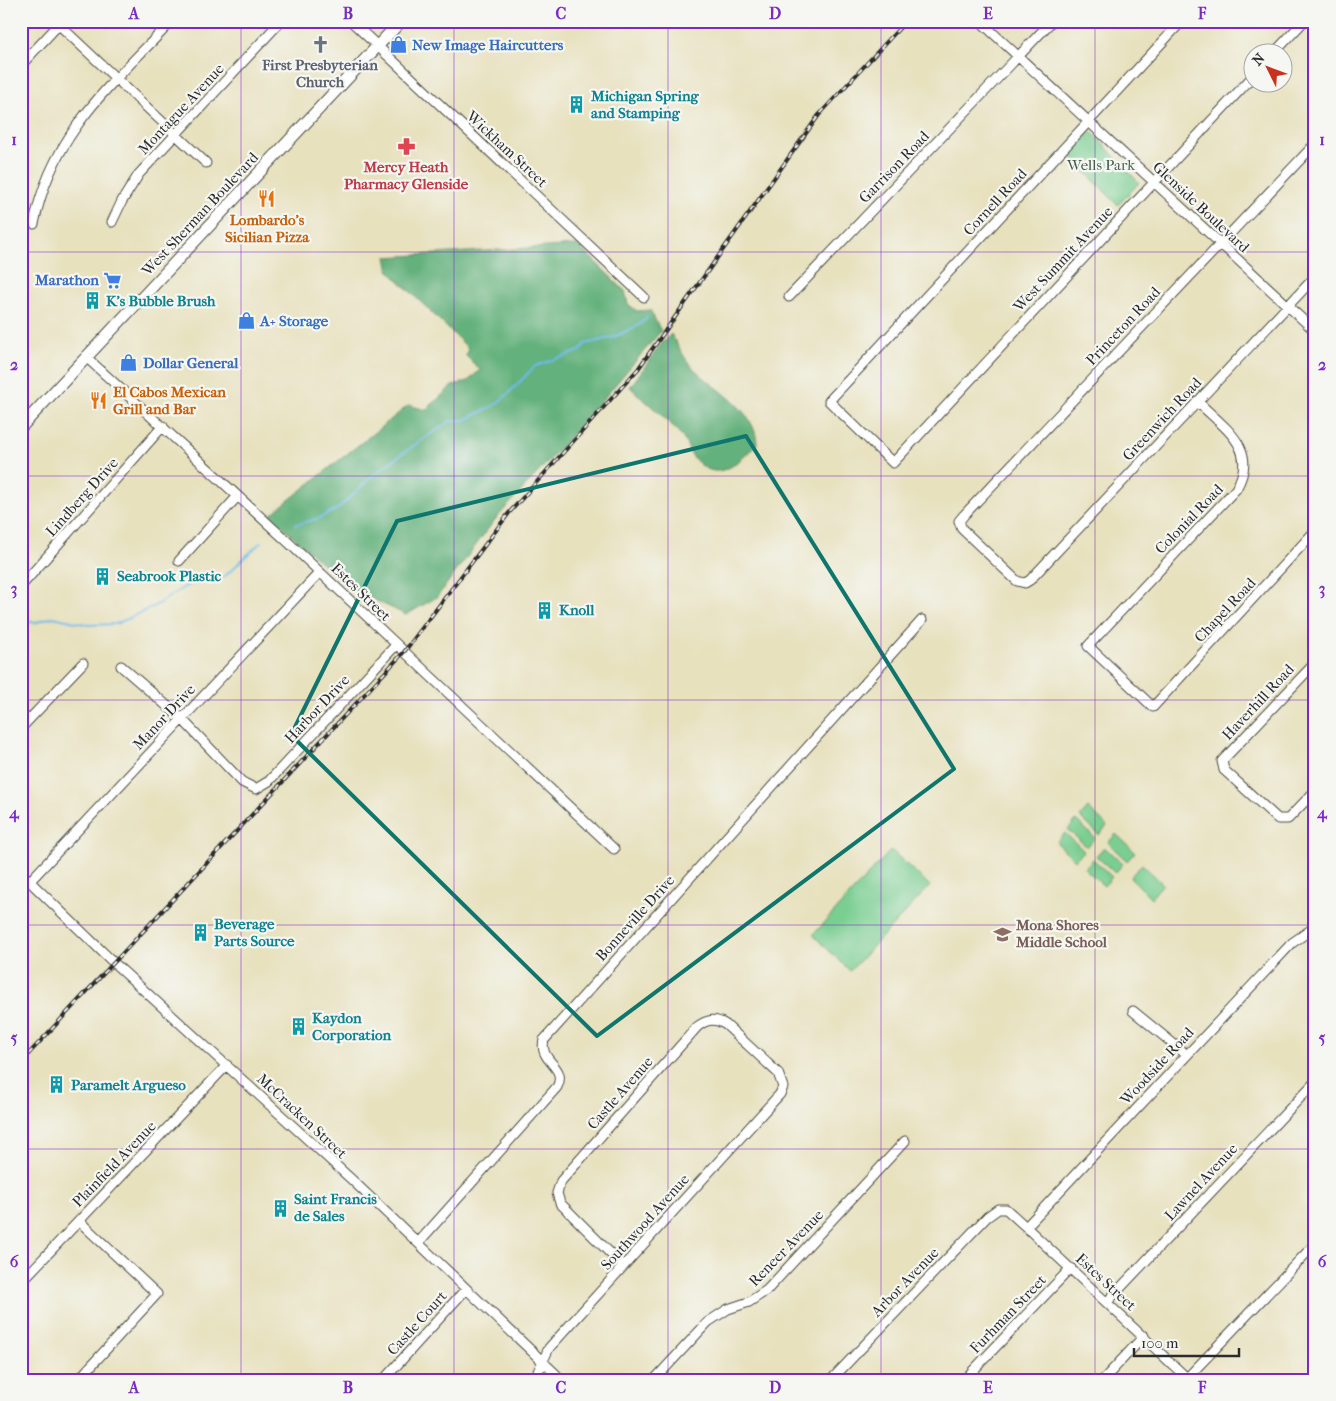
<svg xmlns="http://www.w3.org/2000/svg" width="1336" height="1401" viewBox="0 0 1336 1401" font-family="'IM FELL French Canon',serif">
  <style>
    .green { fill: #7ace92; stroke: #527c5e }
    .forest { fill: #63b17c; stroke: #476e54 }
    .lines { fill: none; stroke-linecap: round; stroke-linejoin: round }
    .stream { stroke: #71bbea; stroke-width: 2 }
    .minor-casing { stroke: #474641; stroke-width: 11 }
    .major-casing { stroke: #474641; stroke-width: 13 }
    .minor { stroke: #fff; stroke-width: 9 }
    .major { stroke: #fff; stroke-width: 11 }
    .rail-casing { stroke: #2b2b2b; stroke-width: 4 }
    .rail { stroke: #f6f6f2; stroke-width: 2; stroke-dasharray: 5.5; stroke-linecap: butt }
    .marked { fill: none; stroke: #0f766e; stroke-width: 4; stroke-linejoin: round }
    .grid { fill: none; stroke: #7b2cbf; stroke-width: 1; stroke-opacity: 0.55 }
    .labels { text-anchor: middle; dominant-baseline: central; stroke-width: 4.5; stroke-linejoin: round; paint-order: stroke }
    .shop-label { font-size: 15px; font-weight: bold; fill: #366cbe; stroke: #f6f6f2; text-anchor: start }
    .worship-label { font-size: 15px; font-weight: bold; fill: #5b616d; stroke: #f6f6f2 }
    .culture-label { font-size: 15px; font-weight: bold; fill: #0d838f; stroke: #f6f6f2; text-anchor: start }
    .street-label { font-size: 15px; fill: #2b2b2b; stroke: #f6f6f2 }
    .park-label { font-size: 15px; fill: #435c4a; stroke: #f6f6f2 }
    .health-label { font-size: 15px; font-weight: bold; fill: #be3a42; stroke: #f6f6f2 }
    .food-label { font-size: 15px; font-weight: bold; fill: #c56008; stroke: #f6f6f2 }
    .education-label { font-size: 15px; font-weight: bold; fill: #785e54; stroke: #f6f6f2; text-anchor: start }
    .neatline { fill: none; stroke: #7b2cbf; stroke-width: 2 }
    .grid-label { font-size: 16px; text-anchor: middle; font-weight: bold; fill: #7b2cbf }
  </style>
  <rect width="100%" height="100%" fill="#f6f6f2"/>
  <filter id="ink" filterUnits="userSpaceOnUse"><feTurbulence type="fractalNoise" baseFrequency=".02" numOctaves="2"/><feDisplacementMap in="SourceGraphic" scale="10" xChannelSelector="R" yChannelSelector="G"/><feConvolveMatrix kernelMatrix="1 2 1 2 8 2 1 2 1" color-interpolation-filters="sRGB"/></filter>
  <filter id="wash" filterUnits="userSpaceOnUse"><feTurbulence type="fractalNoise" baseFrequency=".0096" numOctaves="4" result="noise"/><feDisplacementMap in="SourceGraphic" scale="20" xChannelSelector="R" yChannelSelector="G"/><feGaussianBlur stdDeviation="1.12" result="paint"/><feColorMatrix in="noise" values="0 0 0 0 0 0 0 0 0 0 0 0 0 0 0 0 0 1.4 0 .05"/><feComposite in="paint" operator="in"/></filter>
  <g filter="url(#wash)">
    <rect width="100%" height="100%" fill="#e7e1be"/>
    <path class="green" d="M1091 131 1139 183 1118 205 1069 155Z
      M1088 808 1107 826 1099 835 1080 817Z
      M1076 820 1095 838 1087 847 1068 830Z
      M1065 833 1084 851 1075 860 1056 842Z
      M1116 834 1135 852 1127 861 1108 843Z
      M1104 847 1123 864 1115 873 1096 856Z
      M891 850 930 886 850 971 813 935Z
      M1093 859 1112 877 1104 886 1084 868Z
      M1142 864 1163 884 1151 898 1130 877Z"/>
    <path class="forest" d="M578 245 625 291 628 304 637 311 650 310 661 331 583 423 494 521 437 597 406 615 348 587 270 515 409 405 426 410 452 386 468 381 480 370 466 356 468 348 389 271 386 257Z
      M671 334C678 345 684 358 692 367 714 389 756 409 757 444 738 463 717 486 694 458 689 452 687 444 683 438 672 422 644 401 630 387L662 343Z"/>
    <g class="lines">
      <path class="stream" d="M295 525 319 518 339 508 373 475 403 453 450 421 464 420 492 407 507 395 535 366 580 351 585 344 614 337 639 325 647 318
        M21 617 34 623 53 617 89 625 116 624 153 607 186 586 205 579 224 577 261 542"/>
    </g>
  </g>
  <g filter="url(#ink)">
    <g class="lines">
      <defs>
        <path id="minor" d="M55 21 206 163
          M351 21 644 297
          M980 21 1315 331
          M1182 21 829 401 893 463 1254 75
          M1275 52 1304 21
          M21 65 62 21
          M1315 144 964 515 959 521 962 529 1017 581 1025 583 1030 580 1315 277
          M112 222 122 201 139 174 281 21
          M34 224C51 134 112 84 172 21
          M789 297 1052 21
          M86 357 289 543 614 849
          M1197 401C1224 428 1260 448 1236 489L1088 646 1153 707 1315 531
          M179 561 237 497
          M21 586 163 426
          M1315 663 1222 761 1224 770 1278 819H1288L1315 791
          M121 666 181 718 242 782 256 789 269 781 396 645
          M21 728 83 663
          M21 873 114 963 351 1179 562 1380
          M30 881 320 572
          M1133 1011 1187 1055
          M1026 1227 1292 943 1315 927
          M418 1243 557 1087C568 1066 538 1062 544 1040L922 620
          M21 1282 227 1065
          M1107 1302 1315 1082
          M387 1376 466 1289
          M1187 1378 1315 1244
          M78 1380 157 1294 79 1221
          M534 1380 549 1348 780 1094 783 1087 778 1073 726 1025C715 1018 707 1019 697 1027L561 1181 557 1193 560 1203 623 1266
          M654 1380 708 1322 728 1309 749 1302 767 1290 905 1141
          M831 1380 987 1217 998 1209H1006L1026 1227 1189 1380
          M964 1380 1071 1268
          M1103 1380 1144 1336"/>
        <path id="major" d="M21 427 401 21"/>
      </defs>
      <use href="#minor" class="minor-casing"/>
      <use href="#major" class="major-casing"/>
      <use href="#minor" class="minor"/>
      <use href="#major" class="major"/>
      <defs>
        <path id="rail" d="M21 1062 404 652 509 513 638 369 819 115 906 21"/>
      </defs>
      <use href="#rail" class="rail-casing"/>
      <use href="#rail" class="rail"/>
    </g>
  </g>
  <path class="marked" d="M746 436 954 769 597 1036 291 735 397 521Z"/>
  <path class="grid" d="M241 21V1380M454 21V1380M668 21V1380M881 21V1380M1095 21V1380M21 252H1315M21 476H1315M21 700H1315M21 925H1315M21 1149H1315"/>
  <defs>
    <symbol id="church-bare" viewBox="-9 -9 18 18"><path d="M-1.2-6h2.4v3.5h3.3v2.4h-3.3V6h-2.4V-.1h-3.3v-2.4h3.3Z" fill="#6b7280" stroke="#f6f6f2" stroke-width="2.5" paint-order="stroke"/></symbol>
    <symbol id="shop-bare" viewBox="-9 -9 18 18"><path d="M-5-2.5h2.3a2.7 3.5 0 0 1 5.4 0H5L5.5 6h-11ZM-1.5-2.5h3a1.5 2.3 0 0 0-3 0Z" fill="#3f7fe0" stroke="#f6f6f2" stroke-width="2.5" paint-order="stroke"/></symbol>
    <symbol id="building-bare" viewBox="-9 -9 18 18"><path d="M-4-6H4V6H1V3H-1V6H-4ZM-2.5-4.3h1.7v1.8h-1.7ZM.8-4.3h1.7v1.8H.8ZM-2.5-1h1.7V.8h-1.7ZM.8-1h1.7V.8H.8Z" fill="#0f9aa8" stroke="#f6f6f2" stroke-width="2.5" paint-order="stroke"/></symbol>
    <symbol id="pharmacy-bare" viewBox="-9 -9 18 18"><path d="M-2-6h4v4h4v4h-4v4h-4v-4h-4v-4h4Z" fill="#e0444e" stroke="#f6f6f2" stroke-width="2.5" paint-order="stroke"/></symbol>
    <symbol id="restaurant-bare" viewBox="-9 -9 18 18"><path d="M-5-6h1v4h1v-4h1v4h1v-4h1v5L-1.5 .5V6h-2V.5L-5-1ZM5-6V6H3V1.5H1.5Q1.5-4 5-6Z" fill="#e8710a" stroke="#f6f6f2" stroke-width="2.5" paint-order="stroke"/></symbol>
    <symbol id="supermarket-bare" viewBox="-9 -9 18 18"><path d="M-6-5.5h2.5l.6 2H6L4.5 2H-2.5L-4.4-4H-6ZM-1.5 3.2a1.3 1.3 0 1 0 .1 0ZM3 3.2a1.3 1.3 0 1 0 .1 0Z" fill="#3f7fe0" stroke="#f6f6f2" stroke-width="2.5" paint-order="stroke"/></symbol>
    <symbol id="school-bare" viewBox="-9 -9 18 18"><path d="M0-5L7-2L0 1L-7-2ZM-4 1L0 2.5L4 1V4Q0 6-4 4Z" fill="#8d6e63" stroke="#f6f6f2" stroke-width="2.5" paint-order="stroke"/></symbol>
  </defs>
  <g fill-rule="evenodd">
    <use href="#church-bare" x="308" y="32" width="25" height="25"/>
    <use href="#shop-bare" x="386" y="32" width="25" height="25"/>
    <use href="#building-bare" x="564" y="92" width="25" height="25"/>
    <use href="#pharmacy-bare" x="394" y="134" width="25" height="25"/>
    <use href="#restaurant-bare" x="254" y="186" width="25" height="25"/>
    <use href="#supermarket-bare" x="100" y="268" width="25" height="25"/>
    <use href="#building-bare" x="80" y="288" width="25" height="25"/>
    <use href="#shop-bare" x="234" y="308" width="25" height="25"/>
    <use href="#shop-bare" x="116" y="350" width="25" height="25"/>
    <use href="#restaurant-bare" x="86" y="388" width="25" height="25"/>
    <use href="#building-bare" x="90" y="564" width="25" height="25"/>
    <use href="#building-bare" x="532" y="598" width="25" height="25"/>
    <use href="#building-bare" x="188" y="920" width="25" height="25"/>
    <use href="#school-bare" x="990" y="922" width="25" height="25"/>
    <use href="#building-bare" x="286" y="1014" width="25" height="25"/>
    <use href="#building-bare" x="44" y="1072" width="25" height="25"/>
    <use href="#building-bare" x="268" y="1196" width="25" height="25"/>
  </g>
  <g class="labels">
    <g class="shop-label">
      <text x="412" y="45">New Image Haircutters</text>
      <text x="99" y="280" text-anchor="end">Marathon</text>
      <text x="260" y="321">A+ Storage</text>
      <text x="143" y="363">Dollar General</text>
    </g>
    <g class="worship-label">
      <text x="320" y="65">First Presbyterian<tspan x="320" dy="17">Church</tspan></text>
    </g>
    <g class="culture-label">
      <text x="591" y="96">Michigan Spring<tspan x="591" dy="17">and Stamping</tspan></text>
      <text x="106" y="301">K's Bubble Brush</text>
      <text x="117" y="576">Seabrook Plastic</text>
      <text x="559" y="610">Knoll</text>
      <text x="214" y="924">Beverage<tspan x="214" dy="17">Parts Source</tspan></text>
      <text x="312" y="1018">Kaydon<tspan x="312" dy="17">Corporation</tspan></text>
      <text x="71" y="1085">Paramelt Argueso</text>
      <text x="294" y="1199">Saint Francis<tspan x="294" dy="17">de Sales</tspan></text>
    </g>
    <g class="street-label">
      <text transform="translate(181 109) rotate(-47)">Montague Avenue</text>
      <text transform="translate(507 149) rotate(43)">Wickham Street</text>
      <text transform="translate(894 167) rotate(-46)">Garrison Road</text>
      <text transform="translate(995 202) rotate(-47)">Cornell Road</text>
      <text transform="translate(1201 207) rotate(43)">Glenside Boulevard</text>
      <text transform="translate(200 214) rotate(-47)">West Sherman Boulevard</text>
      <text transform="translate(1063 259) rotate(-47)">West Summit Avenue</text>
      <text transform="translate(1123 326) rotate(-47)">Princeton Road</text>
      <text transform="translate(1162 419) rotate(-47)">Greenwich Road</text>
      <text transform="translate(82 497) rotate(-48)">Lindberg Drive</text>
      <text transform="translate(1189 519) rotate(-46)">Colonial Road</text>
      <text transform="translate(361 592) rotate(44)">Estes Street</text>
      <text transform="translate(1225 610) rotate(-47)">Chapel Road</text>
      <text transform="translate(1258 702) rotate(-47)">Haverhill Road</text>
      <text transform="translate(317 709) rotate(-47)">Harbor Drive</text>
      <text transform="translate(164 717) rotate(-47)">Manor Drive</text>
      <text transform="translate(635 918) rotate(-48)">Bonneville Drive</text>
      <text transform="translate(1157 1066) rotate(-47)">Woodside Road</text>
      <text transform="translate(620 1093) rotate(-49)">Castle Avenue</text>
      <text transform="translate(302 1116) rotate(43)">McCracken Street</text>
      <text transform="translate(114 1164) rotate(-46)">Plainfield Avenue</text>
      <text transform="translate(1201 1182) rotate(-47)">Lawnel Avenue</text>
      <text transform="translate(645 1222) rotate(-48)">Southwood Avenue</text>
      <text transform="translate(786 1248) rotate(-46)">Reneer Avenue</text>
      <text transform="translate(905 1282) rotate(-46)">Arbor Avenue</text>
      <text transform="translate(1106 1282) rotate(43)">Estes Street</text>
      <text transform="translate(1008 1314) rotate(-46)">Furhman Street</text>
      <text transform="translate(417 1323) rotate(-48)">Castle Court</text>
    </g>
    <g class="park-label">
      <text x="1101" y="165">Wells Park</text>
    </g>
    <g class="health-label">
      <text x="406" y="167">Mercy Heath<tspan x="406" dy="17">Pharmacy Glenside</tspan></text>
    </g>
    <g class="food-label">
      <text x="267" y="220">Lombardo's<tspan x="267" dy="17">Sicilian Pizza</tspan></text>
      <text x="113" y="392" text-anchor="start">El Cabos Mexican<tspan x="113" dy="17">Grill and Bar</tspan></text>
    </g>
    <g class="education-label">
      <text x="1016" y="925">Mona Shores<tspan x="1016" dy="17">Middle School</tspan></text>
    </g>
  </g>
  <rect width="1336" height="1401" fill="none" stroke="#f6f6f2" stroke-width="55"/>
  <g transform="translate(1268 68) rotate(312)"><circle r="24" fill="#f6f6f2" stroke="#a5a5a2"/>
  <path d="M0-4L9 19L0 12L-9 19Z" fill="#c8321e"/>
  <text y="-8" font-size="14" font-weight="bold" text-anchor="middle" fill="#2b2b2b">N</text>
  </g>
  <path d="M1134 1348v8h105v-8" fill="none" stroke="#2b2b2b" stroke-width="2.5"/>
  <text x="1141" y="1348" font-size="15" fill="#2b2b2b" stroke="#f6f6f2" stroke-width="4" paint-order="stroke">100 m</text>
  <rect x="28" y="28" width="1280" height="1346" class="neatline"/>
  <g class="grid-label">
    <text x="134" y="19">A</text>
    <text x="348" y="19">B</text>
    <text x="561" y="19">C</text>
    <text x="775" y="19">D</text>
    <text x="988" y="19">E</text>
    <text x="1202" y="19">F</text>
    <text x="14" y="145">1</text>
    <text x="1322" y="145">1</text>
    <text x="14" y="370">2</text>
    <text x="1322" y="370">2</text>
    <text x="14" y="594">3</text>
    <text x="1322" y="594">3</text>
    <text x="14" y="818">4</text>
    <text x="1322" y="818">4</text>
    <text x="14" y="1043">5</text>
    <text x="1322" y="1043">5</text>
    <text x="14" y="1267">6</text>
    <text x="1322" y="1267">6</text>
    <text x="134" y="1393">A</text>
    <text x="348" y="1393">B</text>
    <text x="561" y="1393">C</text>
    <text x="775" y="1393">D</text>
    <text x="988" y="1393">E</text>
    <text x="1202" y="1393">F</text>
  </g>
</svg>
